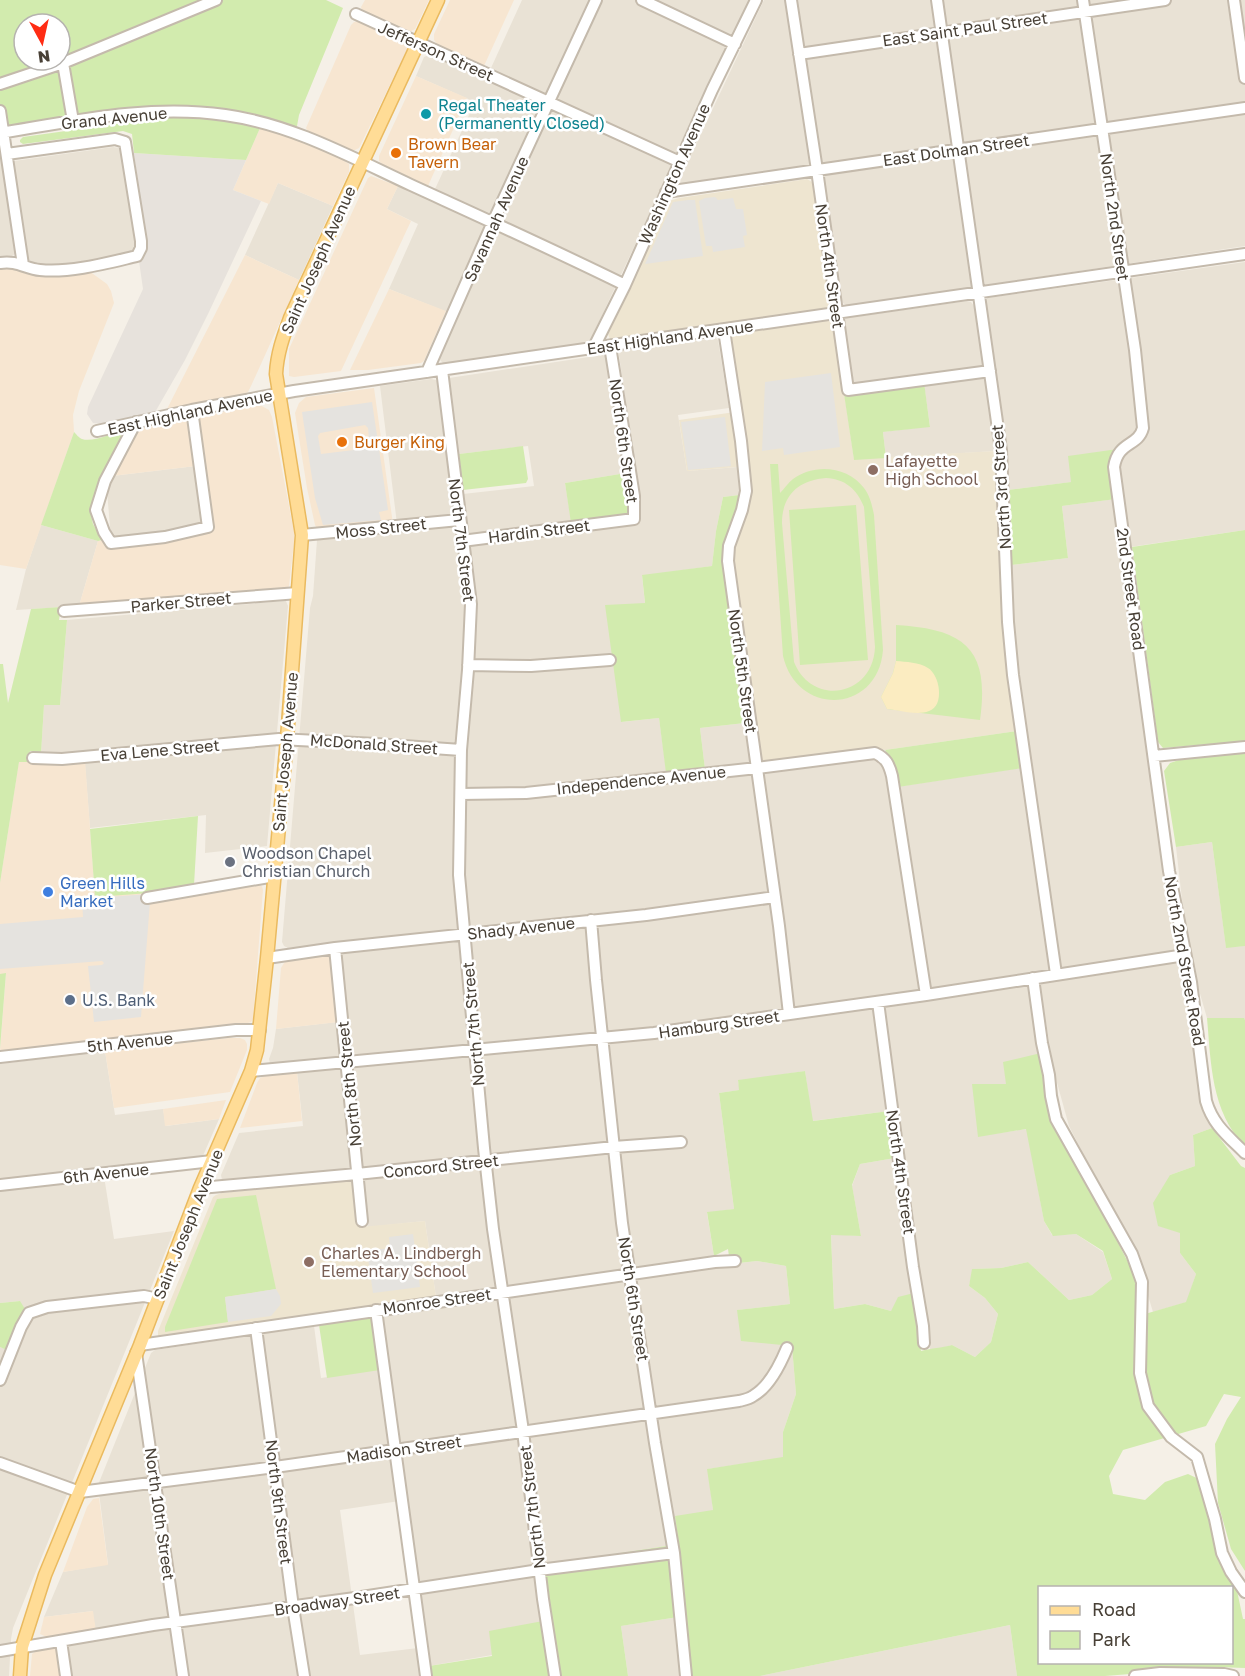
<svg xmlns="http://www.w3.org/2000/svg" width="1245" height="1676" viewBox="0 0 1245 1676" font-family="'Golos Text',sans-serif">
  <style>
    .residential { fill: #e9e2d5 }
    .commercial { fill: #f7e6d1 }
    .industrial { fill: #e7e2dc }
    .education { fill: #eee5d0 }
    .green { fill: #d2ebae; fill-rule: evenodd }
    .sand { fill: #fbecc1 }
    .parking { fill: #e5e3df; fill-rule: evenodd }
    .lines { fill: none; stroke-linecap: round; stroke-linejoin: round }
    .minor-casing { stroke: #c4baac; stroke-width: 14 }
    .major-casing { stroke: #eaba5f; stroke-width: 15 }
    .minor { stroke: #fff; stroke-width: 10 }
    .major { stroke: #ffdc96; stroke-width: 12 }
    .culture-dot { fill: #0f9aa8; stroke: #fff; stroke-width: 2 }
    .food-dot { fill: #e8710a; stroke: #fff; stroke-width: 2 }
    .education-dot { fill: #8d6e63; stroke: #fff; stroke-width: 2 }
    .worship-dot { fill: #6b7280; stroke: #fff; stroke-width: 2 }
    .shop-dot { fill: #3f7fe0; stroke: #fff; stroke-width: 2 }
    .service-dot { fill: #5c6f8a; stroke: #fff; stroke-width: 2 }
    .labels { text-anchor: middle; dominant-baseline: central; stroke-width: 5; stroke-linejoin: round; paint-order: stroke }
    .street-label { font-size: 16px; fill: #484036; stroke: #fff }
    .culture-label { font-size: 16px; fill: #0d838f; stroke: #fff; text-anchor: start }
    .food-label { font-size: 16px; fill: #c56008; stroke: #fff; text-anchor: start }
    .education-label { font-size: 16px; fill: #785e54; stroke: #fff; text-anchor: start }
    .worship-label { font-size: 16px; fill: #5b616d; stroke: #fff; text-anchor: start }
    .shop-label { font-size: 16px; fill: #366cbe; stroke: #fff; text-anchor: start }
    .service-label { font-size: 16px; fill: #4e5e75; stroke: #fff; text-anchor: start }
  </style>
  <rect width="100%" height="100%" fill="#f5f0e7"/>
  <path class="residential" d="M522 0H750L589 343 447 364 443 363 440 360V354L457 316 389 289 418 224 387 209 398 186 430 200 475 102 416 76 424 57 429 55H436L486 79Z
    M764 0H1245V246L848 306 843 303 840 297 821 164 683 186 680 184 682 174Z
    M0 146 16 250 15 254 10 257 0 259Z
    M113 147 119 148 123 153 138 246 135 251 88 263 56 267 41 266 26 262 13 164 14 161Z
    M278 183 333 206 299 280 245 255Z
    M1245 262V530L1123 548 1180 945 1179 950 1175 953 655 1028 273 1065 270 1063 269 1059 273 1048 276 1029 346 1021 340 943 288 948 284 946 282 942 310 608 313 596 317 540 320 538 398 532 380 386 431 379 436 380 438 383 465 604 477 605 463 494 534 486 528 446 459 454 448 381 449 378 602 355 605 356 626 473 565 483 573 532 629 525 636 522 639 518 641 512 619 355 620 351 625 350 715 338 718 340 729 408 678 415 687 471 738 467 739 495 723 497 716 531 712 566 642 576 645 604 622 722 659 718 668 783 767 772 870 758H878L886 768 889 788 1032 766 1013 627 1011 565 1068 558 1062 506 1115 499 1072 482 1007 490 1003 427 986 301 987 298Z
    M967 301 971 302 974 306 977 314 995 451 886 458 883 432 930 426 923 377 852 386 844 321 846 318Z
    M196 466 204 524 111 539 107 491 112 476Z
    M41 525 98 541 79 606 16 610 26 569Z
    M283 601H286L288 606 267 846 205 853 206 815 90 828 84 752 41 754 44 705H60L67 620Z
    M745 723 750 760 748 764 705 769 700 728Z
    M1212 842 1226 947 1245 946V1020L1243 1018H1207L1188 952 1176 847Z
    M1175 959 1182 962 1185 969 1201 1095 1212 1128 1193 1135 1195 1166 1170 1175 1180 1233V1253L1196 1274 1187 1302 1153 1312 1140 1269 1130 1246 1069 1126 1054 1072 1040 985 1042 978Z
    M1022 982 1030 986 1041 1053 1006 1084 978 1136 1027 1129 1044 1221 1052 1235 1076 1234 1103 1252 1112 1279 1092 1295 1069 1300 1028 1262 1001 1268 973 1269 969 1286 985 1298 998 1314 991 1342 975 1357 952 1345 935 1350 930 1349 882 1009 888 1003Z
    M869 1007 874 1008 889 1111 812 1121 805 1071 738 1081 740 1090 719 1093 734 1209 707 1213 714 1256 436 1297 425 1221 368 1227 362 1167 225 1182 222 1180 221 1175 239 1133 303 1126 297 1072 663 1037Z
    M105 1051 115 1115 163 1109 166 1126 219 1119 202 1158 103 1170 114 1239 174 1231 13 1628 11 1639 9 1676H0V1347L7 1349 20 1301 0 1303V1064Z
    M895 1158 914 1293 891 1311 865 1304 834 1309 831 1234 861 1236 852 1186 860 1164Z
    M757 1261 786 1266 790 1304 738 1310 792 1346 796 1394 783 1432V1458L708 1469 713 1510 679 1544 536 1566 544 1621 492 1655 429 1666 406 1500 340 1510 360 1655 418 1648 422 1676H71L68 1647 93 1611 44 1617 63 1572 108 1564 98 1485 151 1353 155 1350 314 1326 321 1378 389 1368 382 1323 384 1316 713 1266Z
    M678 1617 686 1676H628L621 1626Z
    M1010 1625 1017 1676H760Z"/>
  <path class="commercial" d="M365 0H429L415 29 411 31H404L362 11 361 7Z
    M450 0H514L484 66 437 44 434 40V34Z
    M359 21 405 43 407 46V50L359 148 355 150H349L308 132 306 128 351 25 354 22Z
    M416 76 467 98 428 186 382 164 379 161V156Z
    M260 128 303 141 340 158 349 164V172L333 206 278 183 269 204 233 190Z
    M371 176 398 186 387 209 411 221 341 371 294 377 289 376V349L368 178Z
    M245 255 299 280 251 386 248 392 244 394 167 409Z
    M0 266 89 271 107 284 111 291 114 303 79 391 73 415 74 432 26 569 0 565Z
    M389 289 446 311 424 361 421 363 368 370H350Z
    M374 388 393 524 317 528 315 525 307 488 295 413 299 403 306 397Z
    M260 405 269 410 272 417 294 532V542L289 586 286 589 79 606 98 541 211 523 197 417Z
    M189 418 196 466 112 476 136 428Z
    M85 760 95 896 257 884 262 886 263 890 253 1019 251 1022 245 1024 0 1051 6 974H0V883L19 761 51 763Z
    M326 954 331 955 339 1022 276 1029 281 968 284 963 290 959Z
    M229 1038H240L245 1040 247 1044V1050L230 1092 114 1108 105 1051Z
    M297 1072 302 1121 240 1128 257 1083 260 1078 265 1076Z
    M226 1100 219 1119 165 1126 163 1109Z
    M99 1498 108 1565 63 1572 87 1507 93 1499Z
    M93 1611 96 1631 49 1638 40 1634 44 1617Z
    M51 1647 57 1650 61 1676H30L32 1654 37 1650Z"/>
  <path class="industrial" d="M134 153 246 160 233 190 261 201 208 314 185 360 154 414 103 424 93 423 87 414 88 407 143 289 139 261 144 252 146 242Z"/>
  <path class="education" d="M807 179 812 182 814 190 854 459 995 451 1004 631 1017 731 885 750 877 748H868L768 762H763L760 757 734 566 735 542 745 520 749 503 751 481 749 466 687 471 679 420 742 411 729 323 613 340 610 339 608 334 669 201 679 198Z
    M350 1180 353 1182 356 1186 360 1227 425 1221 436 1297 162 1337 158 1336V1331L213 1197 216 1195 222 1193Z"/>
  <path class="green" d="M0 0H326L343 8 299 115 297 126 293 127C252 113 209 105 165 106 111 107 54 119 0 127ZM24 24H60V60H24Z
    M166 117C198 117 230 119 260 128L246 160 134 153 132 134 123 131 23 144 20 142V140L23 137Z
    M924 382 930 427 883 432 886 458 854 460 844 394Z
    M128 428 98 484 91 515 93 524 102 540 98 541 41 525 74 432C76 434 79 438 82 439 93 443 116 432 128 428Z
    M523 446 528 479 526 483 463 490 459 454Z
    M1118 449 1116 499 1062 506 1068 558 1011 565 1007 490 1071 482 1068 456Z
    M770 464H778L780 493C784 489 788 483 793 479 814 463 848 466 864 488 870 496 872 505 874 515L883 650C878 714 797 717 783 656ZM826 478C845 479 857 489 864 507L875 647C873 697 812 707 794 662L782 523C782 495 799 480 826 478Z
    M626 473 629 492V513L625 516 571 523 565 483Z
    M739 495 738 507 725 541 723 566 745 723 700 728 705 769 666 773 659 718 621 722 605 605 645 603 642 575 712 566 716 531 723 497Z
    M856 505 868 660 800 665 789 510Z
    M1245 530V741L1163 748 1158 742 1132 547Z
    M61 607 59 620H67L60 705H44L41 754 30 751 28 762H19L0 883V664H3L8 703 31 609Z
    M896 625C965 629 990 649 980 720L887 709 881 697 893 673 896 661Z
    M1017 731 1023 768 898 787 895 765 885 750Z
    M1245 753V946L1226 948 1212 842 1176 847 1164 771 1170 763 1182 759Z
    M198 816 194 885 150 893 95 897 90 829Z
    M6 973 0 1049V974Z
    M1207 1018H1244L1245 1020V1146C1211 1112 1211 1063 1207 1018Z
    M1041 1053 1063 1136 1132 1270 1145 1314 1186 1302 1196 1274 1180 1253V1233L1158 1226 1153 1203 1170 1175 1195 1166 1193 1135 1212 1128 1241 1166 1245 1168V1571L1231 1549 1218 1503 1215 1444 1227 1419 1241 1397 1224 1394 1206 1426 1123 1450 1109 1476 1113 1494 1145 1500 1165 1482 1188 1474 1203 1481 1236 1586 1243 1619H1245V1668L1218 1667 1105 1676H1017L1010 1625 760 1676H686L678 1617 621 1626 628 1676H422L429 1666 492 1656 489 1631 543 1621 536 1566 679 1544 675 1516 713 1510 707 1469 783 1457V1432L796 1394 792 1346 741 1341 737 1310 790 1304 786 1266 757 1261 730 1264 728 1249 714 1256 707 1212 734 1209 719 1093 739 1090 738 1080 805 1071 813 1121 889 1111 895 1158 860 1164 852 1185 861 1236 831 1235 834 1309 865 1304 891 1311 898 1297 914 1293 921 1351C932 1348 941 1348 952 1345L975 1357 991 1342 998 1314 985 1298 969 1286 972 1269 1001 1268 1028 1262 1069 1300 1092 1295 1112 1279 1103 1251 1076 1234 1053 1236 1044 1221 1026 1129 978 1137 972 1084H1006L1003 1062ZM1040 1588H1232V1662H1040Z
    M256 1195 276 1289 225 1297 228 1322 165 1332V1327L217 1199Z
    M20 1301 25 1309 7 1350 0 1347V1303Z
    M371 1318 373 1321 380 1370 327 1378 319 1325Z"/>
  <path class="sand" d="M896 661C906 662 919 662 928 668 940 675 945 706 929 711 917 716 900 710 887 709L881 697 893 673Z"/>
  <path class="parking" d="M715 197 718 200 733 198 736 209H743L747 235 743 236 745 247 713 252 712 246H706L699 201 705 198Z
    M688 200H695L703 256 645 264 673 202Z
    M831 373 840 447 784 455 783 448 762 451 765 382Z
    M372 402 388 510 379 512 381 520 323 525 315 498 302 412ZM365 425 368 428 370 448 321 454 318 436 320 433Z
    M725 417 731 466 688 470 681 422Z
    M149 894 150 902 141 1017 94 1022 88 966 102 965 104 963 102 961 0 969V924L83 917 82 899Z
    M413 1234 420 1287 373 1293 367 1251 390 1248 389 1237Z
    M276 1289 280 1296 281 1304 271 1316 228 1322 225 1297Z"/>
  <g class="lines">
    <defs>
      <path id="minor" d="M642 0 735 44
        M791 0 817 170 848 390 990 371
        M937 0 1001 450 1008 622 1013 675 1056 974
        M1083 0 1135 350 1143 428C1138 447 1118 441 1114 467L1169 871 1191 982 1206 1101C1213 1125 1228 1136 1245 1153
        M1234 0 1245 78
        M356 14 680 162
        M799 54 1165 0
        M63 63 73 121
        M0 84 63 63 216 0
        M0 111 23 265
        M0 133C74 121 150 104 225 115 291 124 351 157 411 185 483 218 554 250 625 285
        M666 192 1245 108
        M0 263C17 260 26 269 40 270 71 273 107 263 137 256L141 248V241L125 142 115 139 7 154
        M724 330 741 441 746 491 742 510 729 546 728 561 779 926 789 1014
        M593 349 625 285 712 90 756 0
        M442 370 471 604 468 670 461 750 459 875 484 1148 493 1229 523 1431 543 1599 555 1676
        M427 372 493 222 596 0
        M136 422 105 481 96 510 104 532 111 543 165 537 208 527 192 410
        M97 431 192 410 294 391 1245 254
        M302 535 459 520
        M462 541 634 519V496L610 346
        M64 611 298 593
        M468 665 531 666 610 660
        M1154 756 1245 747
        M33 758 62 759 279 739 376 744 461 750
        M461 794 526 793 757 768 875 753C886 758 889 764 892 776L926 995
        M147 898 275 876
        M591 920 596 980 622 1223 655 1443 674 1553 686 1676
        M335 948 362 1221
        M267 958 335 948 646 915 775 897
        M1033 978 1042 1043 1049 1075 1051 1096 1056 1119 1132 1254 1142 1282 1140 1373 1148 1406 1171 1437 1197 1457 1215 1519 1222 1553 1231 1572 1245 1592
        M878 1002 913 1267 923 1326 924 1343
        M0 1057 236 1030H260
        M251 1071 654 1033 926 995 1185 955
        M0 1185 212 1161
        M200 1188 357 1174 614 1147 681 1142
        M376 1310 426 1676
        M256 1328 293 1607 304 1676
        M140 1345 715 1262 735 1261
        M136 1353 183 1676
        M0 1380 21 1327 29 1313 47 1307 144 1296 158 1299
        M0 1463 80 1492 275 1467 739 1401C743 1400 749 1399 753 1396 769 1387 780 1365 787 1348
        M61 1641 66 1676
        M0 1651 153 1625 355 1598 539 1570 674 1553
        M1135 1676 1160 1673 1224 1674 1233 1676"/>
      <path id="major" d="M20 1676 22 1647 45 1575 140 1345 200 1188 251 1071 257 1050 267 958 287 739 302 535 276 374C277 354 283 337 290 318L438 0"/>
    </defs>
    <use href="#minor" class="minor-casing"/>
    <use href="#major" class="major-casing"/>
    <use href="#minor" class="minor"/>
    <use href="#major" class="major"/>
  </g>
  <circle class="culture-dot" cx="426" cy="114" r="6"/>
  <g class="food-dot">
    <circle cx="396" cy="153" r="6"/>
    <circle cx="342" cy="442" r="6"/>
  </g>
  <g class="education-dot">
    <circle cx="873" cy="470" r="6"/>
    <circle cx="309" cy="1262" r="6"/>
  </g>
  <circle class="worship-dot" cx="230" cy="862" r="6"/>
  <circle class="shop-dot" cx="48" cy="892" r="6"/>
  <circle class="service-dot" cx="70" cy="1000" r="6"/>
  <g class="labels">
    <g class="street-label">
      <text transform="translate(965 29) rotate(-8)">East Saint Paul Street</text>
      <text transform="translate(436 51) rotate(24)">Jefferson Street</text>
      <text transform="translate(114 118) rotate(-6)">Grand Avenue</text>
      <text transform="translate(956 150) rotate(-8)">East Dolman Street</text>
      <text transform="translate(674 174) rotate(-66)">Washington Avenue</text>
      <text transform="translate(1115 217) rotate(82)">North 2nd Street</text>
      <text transform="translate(496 219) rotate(-66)">Savannah Avenue</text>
      <text transform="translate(318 260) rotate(-66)">Saint Joseph Avenue</text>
      <text transform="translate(830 266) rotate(82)">North 4th Street</text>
      <text transform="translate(670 337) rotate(-8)">East Highland Avenue</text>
      <text transform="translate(190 412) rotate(-12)">East Highland Avenue</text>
      <text transform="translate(624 441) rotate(82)">North 6th Street</text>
      <text transform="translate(1001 487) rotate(-94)">North 3rd Street</text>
      <text transform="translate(381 528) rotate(-6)">Moss Street</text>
      <text transform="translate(539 531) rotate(-7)">Hardin Street</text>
      <text transform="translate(462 540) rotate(83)">North 7th Street</text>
      <text transform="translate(1131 589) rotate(82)">2nd Street Road</text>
      <text transform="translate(181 602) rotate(-5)">Parker Street</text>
      <text transform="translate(743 671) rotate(82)">North 5th Street</text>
      <text transform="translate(374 744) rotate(4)">McDonald Street</text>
      <text transform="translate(160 750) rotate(-5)">Eva Lene Street</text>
      <text transform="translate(285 752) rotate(-85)">Saint Joseph Avenue</text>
      <text transform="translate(641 780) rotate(-6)">Independence Avenue</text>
      <text transform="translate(521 928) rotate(-6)">Shady Avenue</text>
      <text transform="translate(1185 961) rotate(80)">North 2nd Street Road</text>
      <text transform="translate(473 1024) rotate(-95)">North 7th Street</text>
      <text transform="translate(719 1024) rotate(-8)">Hamburg Street</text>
      <text transform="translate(130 1042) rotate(-6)">5th Avenue</text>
      <text transform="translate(349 1084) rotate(-96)">North 8th Street</text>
      <text transform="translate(441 1166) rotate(-6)">Concord Street</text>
      <text transform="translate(901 1172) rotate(82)">North 4th Street</text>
      <text transform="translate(106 1173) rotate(-6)">6th Avenue</text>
      <text transform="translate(188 1224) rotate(-68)">Saint Joseph Avenue</text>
      <text transform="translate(634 1299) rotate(81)">North 6th Street</text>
      <text transform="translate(437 1301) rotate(-8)">Monroe Street</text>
      <text transform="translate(404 1449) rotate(-8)">Madison Street</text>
      <text transform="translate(279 1502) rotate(83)">North 9th Street</text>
      <text transform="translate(532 1507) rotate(-97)">North 7th Street</text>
      <text transform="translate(160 1514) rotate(82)">North 10th Street</text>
      <text transform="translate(337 1601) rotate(-8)">Broadway Street</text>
    </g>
    <g class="culture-label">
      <text x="438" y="105">Regal Theater<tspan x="438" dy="18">(Permanently Closed)</tspan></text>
    </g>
    <g class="food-label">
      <text x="408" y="144">Brown Bear<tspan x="408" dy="18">Tavern</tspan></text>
      <text x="354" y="442">Burger King</text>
    </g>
    <g class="education-label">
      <text x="885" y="461">Lafayette<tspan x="885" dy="18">High School</tspan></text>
      <text x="321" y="1253">Charles A. Lindbergh<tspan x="321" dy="18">Elementary School</tspan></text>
    </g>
    <g class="worship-label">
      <text x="242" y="853">Woodson Chapel<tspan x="242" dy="18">Christian Church</tspan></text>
    </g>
    <g class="shop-label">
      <text x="60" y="883">Green Hills<tspan x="60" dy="18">Market</tspan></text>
    </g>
    <g class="service-label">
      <text x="82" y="1000">U.S. Bank</text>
    </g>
  </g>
  <rect x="1038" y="1586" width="195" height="78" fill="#ffffff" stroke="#b6b3af" stroke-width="1.5"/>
  <rect x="1050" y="1606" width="30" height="9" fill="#ffdc96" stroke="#b6b3af" stroke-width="1.5"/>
  <text x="1092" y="1616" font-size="18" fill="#484036">Road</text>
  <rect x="1050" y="1631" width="30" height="18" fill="#d2ebae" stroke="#b6b3af" stroke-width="1.5"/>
  <text x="1092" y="1646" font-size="18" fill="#484036">Park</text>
  <g transform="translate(42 42) rotate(172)"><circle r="28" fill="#ffffff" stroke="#b6b3af" stroke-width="1.5"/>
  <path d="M0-4.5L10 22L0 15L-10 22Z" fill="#ff2c14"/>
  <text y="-9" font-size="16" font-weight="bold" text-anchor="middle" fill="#484036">N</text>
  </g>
</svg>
